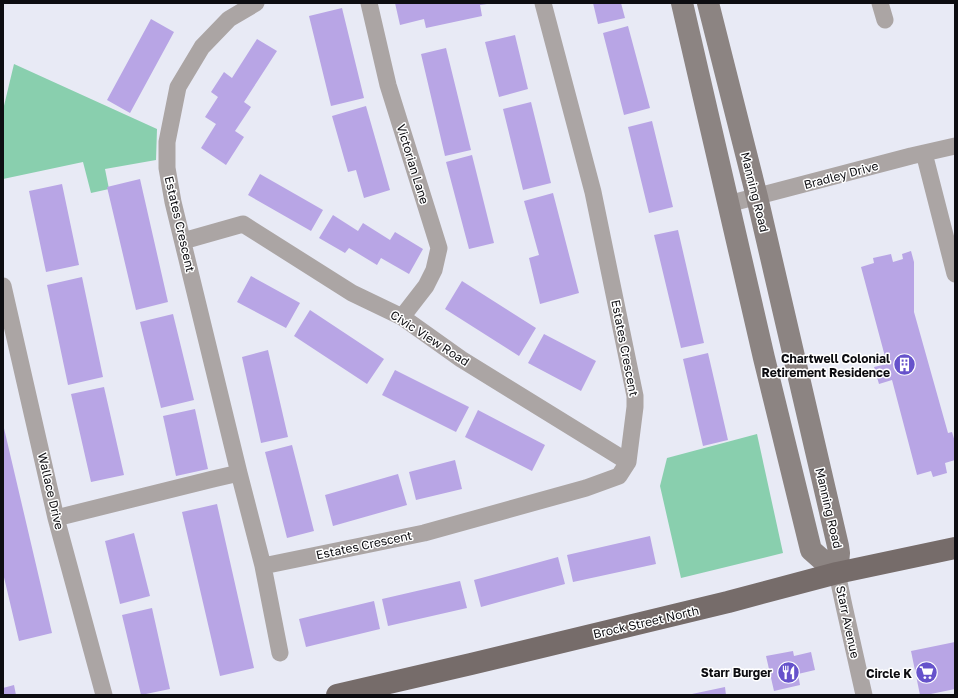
<svg xmlns="http://www.w3.org/2000/svg" width="958" height="698" viewBox="0 0 958 698" font-family="'Golos Text',sans-serif">
  <style>
    .green { fill: #89cfae }
    .building { fill: #b8a5e5 }
    .lines { fill: none; stroke-linecap: round; stroke-linejoin: round }
    .street { stroke: #aba5a4; stroke-width: 17 }
    .secondary { stroke: #8c8482; stroke-width: 22 }
    .primary { stroke: #766c6a; stroke-width: 22 }
    .labels { text-anchor: middle; dominant-baseline: central; stroke-width: 3; stroke-linejoin: round; paint-order: stroke }
    .street-label { font-size: 12px; fill: #0d0d11; stroke: #fff }
    .poi-label { font-size: 12px; font-weight: bold; fill: #0d0d11; stroke: #fff; text-anchor: end }
  </style>
  <rect width="100%" height="100%" fill="#e8eaf5"/>
  <path class="green" d="M14 64 157 129 156 160 105 169 109 189 91 193 83 162 3 179V110Z
    M757 434 783 553 681 578 660 486 667 458Z"/>
  <path class="building" d="M395 3H487V4L480 5 482 16 426 28 424 19 400 25Z
    M593 3H621L625 18 598 24Z
    M342 8 364 98 331 106 309 16Z
    M151 19 174 32 130 113 107 100Z
    M628 26 650 108 624 115 603 33Z
    M515 35 528 89 499 97 485 42Z
    M257 39 277 51 244 102 251 107 235 131 244 137 226 165 201 148 216 124 205 117 218 97 211 92 224 72 232 78Z
    M446 48 471 150 445 156 421 54Z
    M531 102 551 183 523 190 503 109Z
    M366 106 390 190 364 198 356 170 348 172 332 116Z
    M652 121 673 207 649 213 628 127Z
    M472 155 494 243 469 249 446 162Z
    M260 174 323 210 311 231 248 195Z
    M140 179 168 302 136 310 107 187Z
    M62 184 79 265 46 272 29 191Z
    M553 193 579 293 540 304 529 258 539 255 524 201Z
    M333 215 358 231 363 223 390 240 395 232 423 249 409 274 381 258 377 265 349 248 345 253 319 238Z
    M678 230 704 343 681 348 654 235Z
    M911 251 914 262V312L948 433 952 432 955 442V460L945 463 947 473 933 477 931 471 917 475 892 380 879 384 874 367 887 364 861 267 874 263 873 258 891 254 893 262 903 259 902 254Z
    M251 276 300 303 286 328 237 302Z
    M82 277 103 377 68 385 47 285Z
    M462 281 536 328 519 356 445 309Z
    M310 310 384 359 367 384 294 336Z
    M173 314 194 400 161 408 140 322Z
    M544 334 596 361 581 391 528 363Z
    M268 350 288 437 261 443 242 357Z
    M708 353 728 440 703 446 683 359Z
    M395 370 469 407 456 432 382 395Z
    M104 387 124 475 91 482 71 394Z
    M195 409 208 469 176 476 163 416Z
    M478 410 545 445 532 471 465 437Z
    M3 424 52 633 19 641 3 573Z
    M292 445 314 531 287 538 265 452Z
    M455 460 462 489 416 500 409 472Z
    M398 474 407 505 333 526 325 495Z
    M217 504 254 668 220 676 182 512Z
    M134 533 150 596 120 604 105 541Z
    M650 536 656 564 573 582 567 555Z
    M558 557 565 584 481 607 474 580Z
    M460 581 467 608 388 626 382 599Z
    M374 601 380 629 306 647 299 619Z
    M152 608 170 689 141 695 122 615Z
    M955 642V689L926 695H920L911 651Z
    M793 651 794 656 811 652 815 670 798 674 800 685 774 691 766 656Z
    M14 685 16 695H3V688Z
    M725 687 726 695H692V694Z"/>
  <g class="lines">
    <path class="street" d="M256 3 229 19 202 47 178 87 167 142V168L173 202 239 473 263 566 280 653
      M369 3 388 85 439 248 434 270 426 286 402 317
      M880 3 885 20
      M924 153 955 274
      M728 204 911 156 955 146
      M183 241 243 224 352 293 402 317 461 359 628 462
      M3 286 56 518 104 695
      M56 518 213 479 239 473
      M263 566 424 533 586 488 619 476 628 462 635 407V396L593 192 543 3
      M837 573 844 606 864 695"/>
    <path class="secondary" d="M682 3 764 358 811 550 837 573
      M708 3 757 197 838 546 839 553 837 573"/>
    <path class="primary" d="M337 695 471 664 728 602 837 573 955 548"/>
  </g>
  <defs>
    <symbol id="building-disc" viewBox="-11 -11 22 22"><circle r="9.5" fill="#6652cb" stroke="#fff"/><path d="M-4-6H4V6H1V3H-1V6H-4ZM-2.5-4.3h1.7v1.8h-1.7ZM.8-4.3h1.7v1.8H.8ZM-2.5-1h1.7V.8h-1.7ZM.8-1h1.7V.8H.8Z" fill="#fff"/></symbol>
    <symbol id="restaurant-disc" viewBox="-11 -11 22 22"><circle r="9.5" fill="#6652cb" stroke="#fff"/><path d="M-5-6h1v4h1v-4h1v4h1v-4h1v5L-1.5 .5V6h-2V.5L-5-1ZM5-6V6H3V1.5H1.5Q1.5-4 5-6Z" fill="#fff"/></symbol>
    <symbol id="supermarket-disc" viewBox="-11 -11 22 22"><circle r="9.5" fill="#6652cb" stroke="#fff"/><path d="M-6-5.5h2.5l.6 2H6L4.5 2H-2.5L-4.4-4H-6ZM-1.5 3.2a1.3 1.3 0 1 0 .1 0ZM3 3.2a1.3 1.3 0 1 0 .1 0Z" fill="#fff"/></symbol>
  </defs>
  <g fill-rule="evenodd">
    <use href="#building-disc" x="892" y="352" width="25" height="25"/>
    <use href="#restaurant-disc" x="776" y="660" width="25" height="25"/>
    <use href="#supermarket-disc" x="914" y="660" width="25" height="25"/>
  </g>
  <g class="labels">
    <g class="street-label">
      <text transform="translate(413 164) rotate(73)">Victorian Lane</text>
      <text transform="translate(841 175) rotate(-15)">Bradley Drive</text>
      <text transform="translate(755 192) rotate(76)">Manning Road</text>
      <text transform="translate(180 224) rotate(77)">Estates Crescent</text>
      <text transform="translate(430 338) rotate(33)">Civic View Road</text>
      <text transform="translate(625 348) rotate(79)">Estates Crescent</text>
      <text transform="translate(51 491) rotate(77)">Wallace Drive</text>
      <text transform="translate(829 508) rotate(77)">Manning Road</text>
      <text transform="translate(364 545) rotate(-12)">Estates Crescent</text>
      <text transform="translate(646 622) rotate(-13)">Brock Street North</text>
      <text transform="translate(848 622) rotate(78)">Starr Avenue</text>
    </g>
    <g class="poi-label">
      <text x="890" y="358">Chartwell Colonial<tspan x="890" dy="14">Retirement Residence</tspan></text>
      <text x="772" y="672">Starr Burger</text>
      <text x="912" y="673">Circle K</text>
    </g>
  </g>
  <rect width="958" height="698" fill="none" stroke="#0d0d11" stroke-width="8"/>
</svg>
